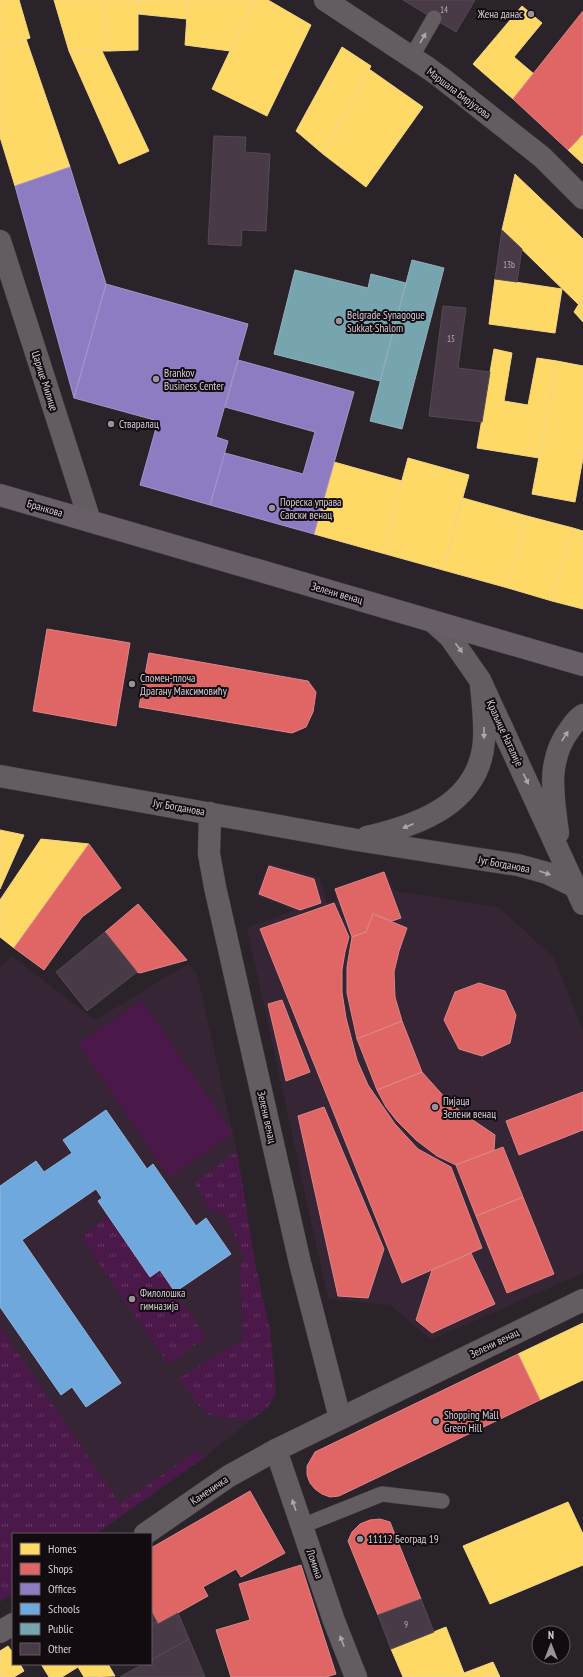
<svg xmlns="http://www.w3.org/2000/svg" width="583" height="1677" viewBox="0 0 583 1677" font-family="'PT Sans Narrow',sans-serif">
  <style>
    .built { fill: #362534 }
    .grass { fill: url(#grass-tufts) }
    .pitch { fill: #4b184a }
    .homes { fill: #ffd966; stroke: #f3d688 }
    .shops { fill: #e06666; stroke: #dd8588 }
    .offices { fill: #8e7cc3; stroke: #a495c9 }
    .schools { fill: #6fa8dc; stroke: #8eb3da }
    .public { fill: #76a5af; stroke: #93b1bb }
    .building { fill: #493a48; stroke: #514b50 }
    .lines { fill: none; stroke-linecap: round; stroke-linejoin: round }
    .service-casing { stroke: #453f45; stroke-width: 16 }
    .pedestrian-casing { stroke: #453f45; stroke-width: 23 }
    .minor-casing { stroke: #453f45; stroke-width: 23 }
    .tertiary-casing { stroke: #453f45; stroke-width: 23 }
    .secondary-casing { stroke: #453f45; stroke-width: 23 }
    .service { stroke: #635d62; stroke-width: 15 }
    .pedestrian { stroke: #635d62; stroke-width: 22 }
    .minor { stroke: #635d62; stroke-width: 22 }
    .tertiary { stroke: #635d62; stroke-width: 22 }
    .secondary { stroke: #685e67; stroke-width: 22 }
    .oneway { fill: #aea6ae }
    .poi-dot { fill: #9a929a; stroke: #120c11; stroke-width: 1.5 }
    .labels { text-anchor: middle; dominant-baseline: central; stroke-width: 4; stroke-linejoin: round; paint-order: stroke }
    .number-label { font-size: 9px; fill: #b4a9b3 }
    .poi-label { font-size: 11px; fill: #d7ced7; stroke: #120c11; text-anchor: start }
    .street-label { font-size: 11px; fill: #d7ced7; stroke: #120c11 }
  </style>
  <defs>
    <pattern id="grass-tufts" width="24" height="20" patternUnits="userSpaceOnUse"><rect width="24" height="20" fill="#4b184a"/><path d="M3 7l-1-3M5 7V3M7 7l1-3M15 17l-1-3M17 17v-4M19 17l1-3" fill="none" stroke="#643863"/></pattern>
  </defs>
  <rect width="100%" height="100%" fill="#2a2329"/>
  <path class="built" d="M268 863 320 877 327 903 337 900 333 888 385 870 395 891 499 907 554 958 583 1030V1273L431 1340 390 1305 328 1299 247 928 294 910 256 896Z
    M12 956 95 1020 188 964 197 974 237 1151 256 1268 270 1330 276 1393 268 1407 205 1457 96 1534H13V1593L0 1602V967Z"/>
  <path class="grass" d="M237 1151 256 1268 270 1330 276 1393 268 1407 252 1419H231L206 1414 178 1379 243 1339 240 1264 244 1257 225 1214 210 1211 195 1183Z
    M108 1216 150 1277 160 1270 206 1337 169 1365 81 1237Z
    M0 1327 120 1504 197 1451 205 1457 96 1534H13V1593L0 1602Z"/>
  <path class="pitch" d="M142 1000 233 1134 169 1177 78 1044Z"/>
  <path class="homes" d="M0 0H19L30 38 0 48Z
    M54 0H102L110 51H69Z
    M102 0H138V50L110 51Z
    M138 0H188L187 19 138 14Z
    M188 0H254L230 51 185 45Z
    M254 0H268L311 25 267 116 212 89Z
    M522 6 542 23 514 57 534 74 513 99 473 64Z
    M26 39 70 167 15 186 0 137V48Z
    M342 47 371 66 323 154 296 131Z
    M69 51H102L149 151 119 164Z
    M369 69 423 107 366 187 323 154Z
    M583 134V164L568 150Z
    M515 174 583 239V297L578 304 502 230Z
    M495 279 562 289 555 333 489 324Z
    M583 297V322L574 312Z
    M494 349 512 353 504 401 528 405 537 358 557 361 539 458 477 448Z
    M557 361 583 366V458L575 502 532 494Z
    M408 458 469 475 443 570 382 553Z
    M334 462 402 481 382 553 314 534Z
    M463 498 527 516 508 588 443 570Z
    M527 516 573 528 552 601 508 588Z
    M573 528 583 531V609L552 601Z
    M0 830 24 835 0 889Z
    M41 839 89 844 14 948 0 937V900Z
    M583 1323V1380L540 1400 518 1354Z
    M568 1502 583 1534V1565L490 1604 463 1546Z
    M446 1627 464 1673 454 1677H403L391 1649Z
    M8 1646 13 1653V1664H20L24 1671 14 1677H0V1651Z
    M493 1662 500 1677H454L464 1673Z
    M41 1664H108L115 1676 84 1677 78 1667 62 1677H49Z"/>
  <path class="shops" d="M583 11V134L568 150 513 99Z
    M47 629 130 643 116 726 33 711Z
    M149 653 308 681 316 692 313 712 306 727 292 733 139 707Z
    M89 844 121 888 82 917 44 970 14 948Z
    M269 866 314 879 321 903 300 910 259 894Z
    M384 872 401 918 392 921 373 914 366 932 352 937 335 889Z
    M334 903 349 937 345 952 342 970V992L346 1018 357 1060 368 1085 395 1124 418 1149 451 1167 482 1248 402 1283 260 929Z
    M138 904 187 960 140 973 137 972 105 932Z
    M373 914 407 928 399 951 394 972 395 997 402 1021 357 1039 347 993V967L352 937 366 932Z
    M479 983 505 991 516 1015 510 1043 482 1056 459 1049 444 1020 455 992Z
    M282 1000 310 1072 286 1081 268 1004Z
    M402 1021 422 1072 377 1090 357 1039Z
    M422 1072 448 1101 464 1114 495 1135 494 1150 456 1165 437 1156 416 1140 397 1121 386 1107 377 1090Z
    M583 1092V1130L519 1155 506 1121Z
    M324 1107 384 1249 368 1298 338 1296 298 1116Z
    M503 1147 523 1197 476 1216 456 1165Z
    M523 1197 554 1274 507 1293 476 1216Z
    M471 1253 495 1304 432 1333 416 1320 432 1270Z
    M518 1354 540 1400 339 1496 330 1497 322 1494 315 1489 310 1483 307 1475V1466L315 1452Z
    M250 1491 285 1553 241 1577 236 1569 203 1587 208 1596 158 1624 151 1611V1548Z
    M380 1519 390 1522 421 1599 378 1615 348 1541 352 1532 360 1524 370 1520Z
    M301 1565 336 1674 326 1677H231L216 1630 250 1620 239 1584Z"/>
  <path class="offices" d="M70 167 106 284 74 398 15 186Z
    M106 284 248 324 216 437 228 441 210 505 140 485 158 421 74 398Z
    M238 360 354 392 314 534 210 505 225 453 303 474 315 432 225 407Z"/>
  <path class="schools" d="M106 1110 147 1169 153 1164 196 1226 206 1218 231 1254 175 1292 160 1270 150 1277 98 1201 102 1198 96 1189 22 1240 121 1383 86 1407 72 1387 61 1395 0 1307V1186L36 1161 44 1172 72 1153 63 1140Z"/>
  <path class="public" d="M412 260 444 268 402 429 370 421Z
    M295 270 368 288 371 274 406 283 380 381 274 354Z"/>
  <path class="building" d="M403 0H475L456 32Z
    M214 136 246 137 245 152 270 154 266 231 242 230 241 246 208 244Z
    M502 230 522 249 517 282 495 279Z
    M443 306 466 308 458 368 490 372 482 422 429 416Z
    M105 932 137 972 87 1011 56 972Z
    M421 1599 434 1632 391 1649 378 1615Z
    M151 1611 157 1622 151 1626Z
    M178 1613 189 1639 151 1660V1626L157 1622 158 1624Z
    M189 1639 205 1677H120L143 1664H151V1660Z"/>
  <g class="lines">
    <defs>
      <path id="service" d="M411 58 434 18
        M302 1526 382 1494 442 1501"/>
      <path id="pedestrian" d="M428 68 443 79 542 157 583 198
        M145 1534 229 1476 276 1450
        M0 1632 13 1624"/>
      <path id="minor" d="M325 0 428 68
        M0 241 90 521
        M0 776 357 840 518 865 547 873 576 887
        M210 813 209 854 215 887 300 1263 340 1418
        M367 837C420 825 480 803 484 740 485 722 483 703 481 685
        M356 1677 334 1621 276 1450 583 1300"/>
      <path id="tertiary" d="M432 621 450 637 480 680 583 904
        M558 833C553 796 546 760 570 729 574 723 577 719 583 715"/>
      <path id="secondary" d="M0 495 583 665"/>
    </defs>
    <use href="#service" class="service-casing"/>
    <use href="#pedestrian" class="pedestrian-casing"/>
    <use href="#minor" class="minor-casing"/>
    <use href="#tertiary" class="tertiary-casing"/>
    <use href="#secondary" class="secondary-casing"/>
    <use href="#service" class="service"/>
    <use href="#pedestrian" class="pedestrian"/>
    <use href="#minor" class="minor"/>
    <use href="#tertiary" class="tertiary"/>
    <use href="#secondary" class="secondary"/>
  </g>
  <defs><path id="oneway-solid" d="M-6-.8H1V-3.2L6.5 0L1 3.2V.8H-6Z"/></defs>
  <g class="oneway">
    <use href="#oneway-solid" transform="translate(423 38) rotate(-60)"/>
    <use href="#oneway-solid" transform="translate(459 648) rotate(53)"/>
    <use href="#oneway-solid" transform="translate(484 733) rotate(89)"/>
    <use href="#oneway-solid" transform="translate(565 736) rotate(-57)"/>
    <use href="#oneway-solid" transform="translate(526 779) rotate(65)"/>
    <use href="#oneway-solid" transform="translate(408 826) rotate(157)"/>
    <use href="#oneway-solid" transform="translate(545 873) rotate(19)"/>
    <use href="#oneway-solid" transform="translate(294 1505) rotate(-109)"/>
    <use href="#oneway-solid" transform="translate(342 1641) rotate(-111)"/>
  </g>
  <g class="poi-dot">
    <circle cx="531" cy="14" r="4"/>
    <circle cx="339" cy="321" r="4"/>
    <circle cx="156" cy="379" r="4"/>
    <circle cx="111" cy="424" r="4"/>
    <circle cx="272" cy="508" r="4"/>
    <circle cx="132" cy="684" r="4"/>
    <circle cx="435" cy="1107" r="4"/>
    <circle cx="132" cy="1299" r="4"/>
    <circle cx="436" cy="1421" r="4"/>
    <circle cx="360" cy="1539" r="4"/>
  </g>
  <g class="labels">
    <g class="number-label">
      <text x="444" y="9">14</text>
      <text x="509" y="264">13b</text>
      <text x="451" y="338">15</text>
      <text x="406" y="1624">9</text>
    </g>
    <g class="poi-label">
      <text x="523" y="14" text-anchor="end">Жена данас</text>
      <text x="347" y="315">Belgrade Synagogue<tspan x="347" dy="13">Sukkat Shalom</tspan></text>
      <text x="164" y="373">Brankov<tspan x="164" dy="13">Business Center</tspan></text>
      <text x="119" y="424">Стваралац</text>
      <text x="280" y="502">Пореска управа<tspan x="280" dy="13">Савски венац</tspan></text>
      <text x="140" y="678">Спомен-плоча<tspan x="140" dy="13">Драгану Максимовићу</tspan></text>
      <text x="443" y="1101">Пијаца<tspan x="443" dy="13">Зелени венац</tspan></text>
      <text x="140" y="1293">Филолошка<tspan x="140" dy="13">гимназија</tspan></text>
      <text x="444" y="1415">Shopping Mall<tspan x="444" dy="13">Green Hill</tspan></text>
      <text x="368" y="1539">11112 Београд 19</text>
    </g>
    <g class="street-label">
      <text transform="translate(459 93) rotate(37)">Маршала Бирјузова</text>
      <text transform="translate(45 381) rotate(72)">Царице Милице</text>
      <text transform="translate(45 508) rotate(16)">Бранкова</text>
      <text transform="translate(337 593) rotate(16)">Зелени венац</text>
      <text transform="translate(505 733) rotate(65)">Краљице Наталије</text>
      <text transform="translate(179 807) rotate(10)">Југ Богданова</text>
      <text transform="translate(504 864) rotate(11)">Југ Богданова</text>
      <text transform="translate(267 1117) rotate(77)">Зелени венац</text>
      <text transform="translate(494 1343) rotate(-26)">Зелени венац</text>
      <text transform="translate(209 1490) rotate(-34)">Каменичка</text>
      <text transform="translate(315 1564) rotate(71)">Ломина</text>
    </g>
  </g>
  <rect x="12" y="1533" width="140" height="132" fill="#120c11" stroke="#615a60"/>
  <rect x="20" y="1543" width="20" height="12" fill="#ffd966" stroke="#615a60"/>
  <text x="48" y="1553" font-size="12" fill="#d7ced7">Homes</text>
  <rect x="20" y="1563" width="20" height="12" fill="#e06666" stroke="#615a60"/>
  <text x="48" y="1573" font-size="12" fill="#d7ced7">Shops</text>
  <rect x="20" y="1583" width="20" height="12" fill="#8e7cc3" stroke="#615a60"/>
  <text x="48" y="1593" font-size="12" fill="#d7ced7">Offices</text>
  <rect x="20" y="1603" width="20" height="12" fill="#6fa8dc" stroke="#615a60"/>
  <text x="48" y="1613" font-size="12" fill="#d7ced7">Schools</text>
  <rect x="20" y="1623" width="20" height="12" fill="#76a5af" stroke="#615a60"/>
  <text x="48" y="1633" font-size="12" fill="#d7ced7">Public</text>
  <rect x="20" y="1643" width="20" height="12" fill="#493a48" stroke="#615a60"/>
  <text x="48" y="1653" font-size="12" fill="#d7ced7">Other</text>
  <g transform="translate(551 1645)"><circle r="19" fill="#120c11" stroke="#615a60"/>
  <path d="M0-3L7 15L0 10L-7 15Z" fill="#9a929a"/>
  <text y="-6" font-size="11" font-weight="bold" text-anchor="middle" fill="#d7ced7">N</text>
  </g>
</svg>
